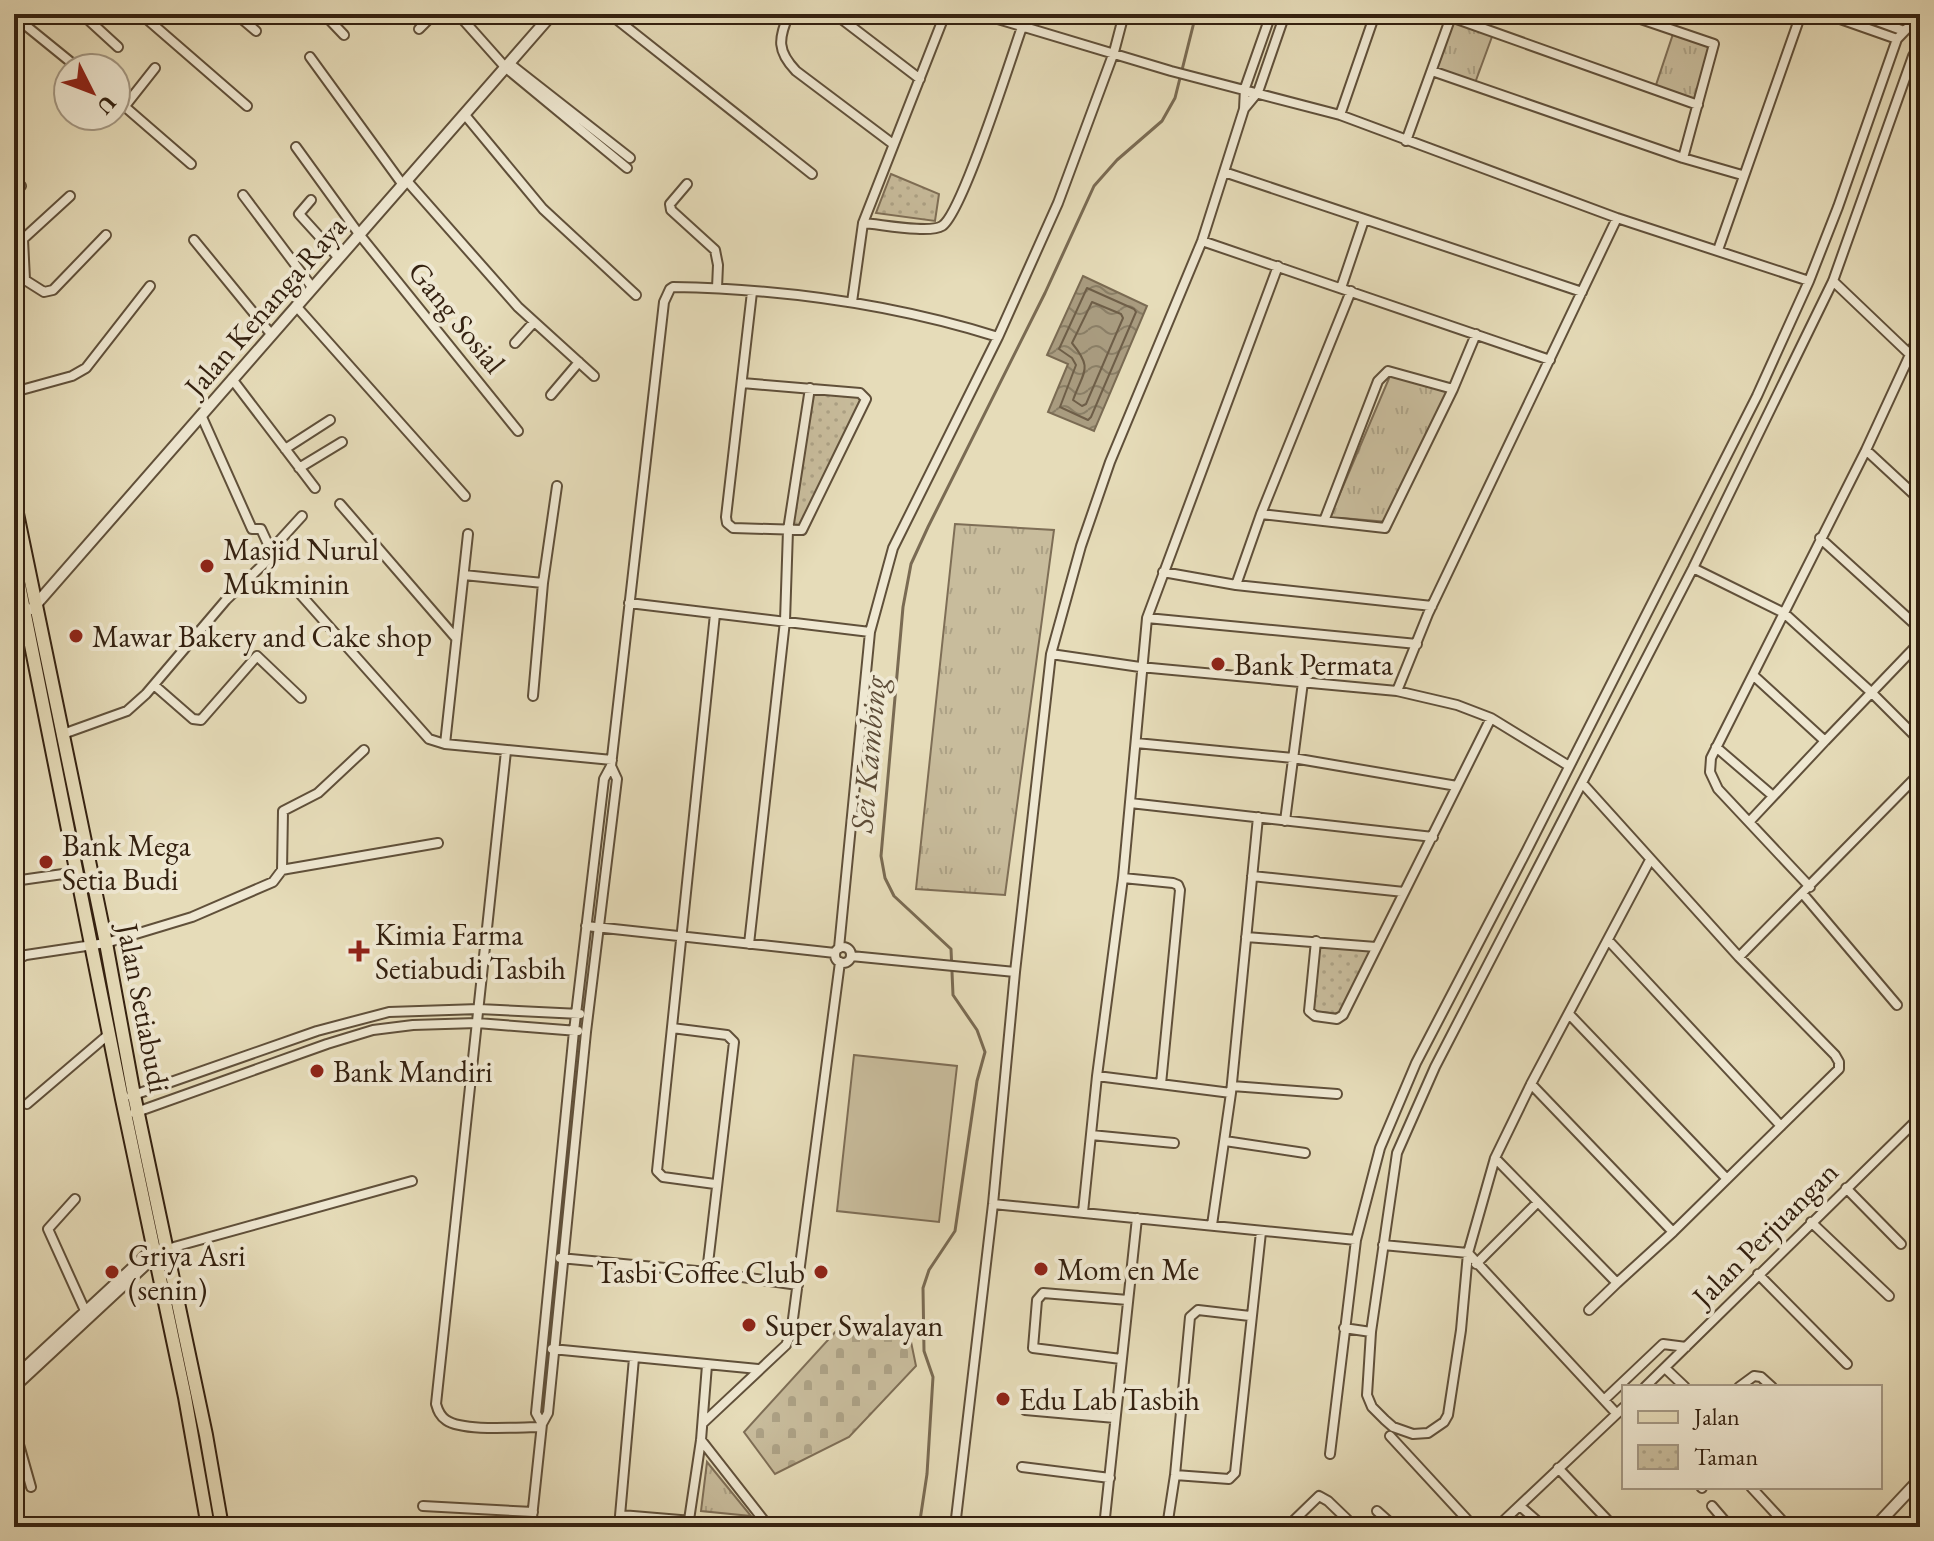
<svg xmlns="http://www.w3.org/2000/svg" width="1934" height="1541" viewBox="0 0 1934 1541" font-family="'EB Garamond',serif">
  <style>
    .grass { fill: url(#grass-tufts); stroke: #7e6e56; stroke-width: 2 }
    .cemetery { fill: url(#cemetery-stones); stroke: #7e6e56; stroke-width: 2 }
    .park { fill: url(#park-dots); stroke: #7e6e56; stroke-width: 2 }
    .pitch { fill: #c8bc9c; stroke: #7e6e56; stroke-width: 2 }
    .water { fill: url(#water-waves); stroke: #7a6b53; stroke-width: 2 }
    .lines { fill: none; stroke-linecap: round; stroke-linejoin: round }
    .shore { stroke: #6e5e48; stroke-width: 2 }
    .stream { stroke: #7a6b53; stroke-width: 3 }
    .minor-casing { stroke: #60503a; stroke-width: 12 }
    .tertiary-casing { stroke: #60503a; stroke-width: 14 }
    .primary-casing { stroke: #342110; stroke-width: 16 }
    .minor { stroke: #efe8d2; stroke-width: 8 }
    .tertiary { stroke: #efe8d2; stroke-width: 10 }
    .primary { stroke: #e6dcb9; stroke-width: 12 }
    .poi-dot { fill: #8f2418; stroke: #efe8d2; stroke-width: 3 }
    .labels { text-anchor: middle; dominant-baseline: central; stroke-width: 8; stroke-linejoin: round; paint-order: stroke }
    .street-label { font-size: 30px; fill: #342110; stroke: #efe8d2 }
    .poi-label { font-size: 30px; fill: #342110; stroke: #efe8d2; text-anchor: start }
    .water-label { font-size: 32px; font-style: italic; fill: #5d4c37; stroke: #efe8d2 }
  </style>
  <defs>
    <pattern id="grass-tufts" width="24" height="20" patternUnits="userSpaceOnUse" patternTransform="scale(2)"><rect width="24" height="20" fill="#c8bc9c"/><path d="M3 7l-1-3M5 7V3M7 7l1-3M15 17l-1-3M17 17v-4M19 17l1-3" fill="none" stroke="#aca185"/></pattern>
    <pattern id="cemetery-stones" width="16" height="16" patternUnits="userSpaceOnUse" patternTransform="scale(2)"><rect width="16" height="16" fill="#c8bc9c"/><path d="M2 7V4a2 2 0 0 1 4 0v3zM10 15v-3a2 2 0 0 1 4 0v3z" fill="#aca185"/></pattern>
    <pattern id="park-dots" width="8" height="8" patternUnits="userSpaceOnUse" patternTransform="scale(2)"><rect width="8" height="8" fill="#c8bc9c"/><path d="M2 2h.1M6 6h.1" fill="none" stroke="#aca185" stroke-width="1.8" stroke-linecap="round"/></pattern>
    <pattern id="water-waves" width="16" height="10" patternUnits="userSpaceOnUse" patternTransform="scale(2)"><rect width="16" height="10" fill="#a99c80"/><path d="M0 5q4-4 8 0t8 0" fill="none" stroke="#8a7f67"/></pattern>
  </defs>
  <rect width="100%" height="100%" fill="#e6dcb9"/>
  <filter id="stains"><feTurbulence type="fractalNoise" baseFrequency=".0025" numOctaves="4"/><feColorMatrix values="0 0 0 0 .2 0 0 0 0 .09 0 0 0 0 .02 0 0 0 .5 -.17"/></filter>
  <radialGradient id="worn" r=".72"><stop offset=".6" stop-color="#630" stop-opacity="0"/><stop offset="1" stop-color="#630" stop-opacity=".3"/></radialGradient>
  <path class="grass" d="M1452 22 1493 34 1475 83 1437 69Z
    M1674 31 1713 44 1694 102 1655 88Z
    M1390 376 1449 392 1388 522 1330 517Z
    M955 524 1054 530 1005 895 916 889Z
    M707 1462 751 1516 701 1511Z"/>
  <path class="cemetery" d="M847 1319 909 1332 916 1366 849 1437 775 1474 744 1432Z"/>
  <path class="park" d="M891 174 939 194 935 221 876 213Z
    M812 391 864 398 798 530 789 529Z
    M1316 943 1376 947 1341 1014 1311 1011Z"/>
  <path class="pitch" d="M854 1055 957 1066 939 1222 837 1211Z"/>
  <path class="water" d="M1083 276 1147 306 1094 431 1048 412 1068 364 1047 355Z"/>
  <g class="lines">
    <path class="shore" d="M1087 288 1134 309 1136 312 1091 417 1088 420 1060 407 1076 365 1072 358 1059 349Z
      M1092 302 1121 314 1123 318 1086 404 1082 406 1073 400C1084 370 1093 369 1072 343Z"/>
    <path class="stream" d="M919 1527 927 1474 933 1377 924 1351 923 1288 929 1270 955 1231 977 1081 985 1052 977 1030 953 995 951 949 894 896 885 878 881 856 903 607 911 564 928 527 1045 293 1094 186 1117 160 1162 121 1175 98 1196 14"/>
    <defs>
      <path id="minor" d="M82 14 118 47
        M141 14 247 106
        M236 14 256 31
        M324 14 344 35
        M458 14 506 68 627 168
        M610 14 812 174
        M789 14C778 39 777 51 796 71L893 144
        M835 14 920 79
        M981 14 1171 71 1340 115 1617 218 1809 281
        M1626 14 1714 44 1683 158
        M1826 14 1897 39
        M1858 14 1904 31
        M14 16 78 68
        M1451 17 1698 105
        M419 29 434 14
        M310 57 403 185
        M510 64 630 158
        M1432 71 1683 158 1742 175
        M116 99 191 164
        M125 106 155 68
        M1244 109 1258 92 1285 14
        M465 115 543 209 636 295
        M1340 115 1375 14
        M1406 141 1452 14
        M296 147 359 234 518 431
        M1224 172 1582 292
        M407 181 518 307 594 376
        M687 184 670 204 671 210 715 250 718 265 717 288
        M14 191 21 186
        M243 195 312 287
        M311 200 299 214 338 257
        M863 223C880 224 929 234 942 226 962 214 1011 58 1022 27
        M194 240 271 334
        M1202 241 1550 360
        M1718 250 1801 14
        M25 280 23 239 70 196
        M1833 281 1920 364
        M14 282 25 280 44 292 53 290 106 235
        M1341 288 1364 220
        M852 302 863 223 945 14
        M296 306 465 496
        M515 343 534 322
        M232 379 315 488
        M742 383 860 393 866 399 802 530 733 528 727 523 726 517 752 292
        M14 392 72 376 86 368 150 286
        M551 395 579 362
        M285 449 330 420
        M1866 450 1920 500
        M299 468 342 442
        M340 504 455 637
        M1261 514 1385 528 1453 389 1476 334
        M1324 521 1378 381 1388 371 1453 389
        M1820 538 1920 629
        M271 550 302 516
        M1693 568 1784 613 1872 693 1920 741
        M1163 572 1236 585 1432 606
        M464 575 543 583 533 696
        M543 583 557 486
        M1236 585 1261 514 1351 291
        M301 595 429 739 445 744 612 760
        M629 603 870 632
        M715 614 657 1171 663 1177 715 1184
        M1147 618 1417 644
        M14 630 25 617
        M1051 654 1140 667 1397 691 1457 705 1491 718 1569 766
        M154 685 193 719 201 720 257 656 301 698
        M1397 691 1428 614 1617 218
        M63 734 127 711 146 694 226 600 273 555 261 529H252L201 415
        M1825 741 1920 642
        M1136 743 1293 758 1457 786
        M445 744 468 534
        M1716 747 1773 796
        M506 751 436 1404C438 1411 440 1416 446 1420 463 1432 519 1427 541 1427
        M1130 803 1433 837
        M1285 821 1303 682
        M1750 821 1825 741 1753 675
        M1650 860 1531 1084 1495 1158 1468 1253 1461 1330 1448 1415 1444 1422 1428 1433 1413 1434 1393 1427 1385 1420 1372 1407 1367 1395 1371 1332 1397 1153 1435 1067 1693 568 1833 281 1913 56 1920 44
        M282 870 283 811 318 793 364 750
        M1252 876 1404 892
        M1123 878 1173 883 1178 885 1180 890 1161 1084
        M14 881 77 872
        M1810 887 1718 789 1710 772 1711 758 1866 450 1920 333
        M1803 894 1897 1005
        M586 926 835 953
        M1246 937 1376 947
        M1608 940 1781 1126
        M1316 941 1309 1011 1315 1016 1337 1019 1343 1015 1491 718
        M749 944 785 621 788 530 810 388
        M835 955a8 8 0 1 1 16 0a8 8 0 1 1-16 0Z
        M839 948 870 632 893 548 998 337 1058 203 1114 52 1124 14
        M851 956 1015 972
        M1739 957 1920 773
        M14 961 26 955 106 943 192 917 273 882 282 870 287 869 438 843
        M1569 1014 1727 1179
        M672 1028 727 1035 734 1042 707 1272
        M1097 1076 1231 1093
        M1531 1084 1673 1232
        M1232 1086 1337 1094
        M131 1096 317 1031 389 1012 479 1009 580 1014
        M27 1104 109 1034
        M134 1113 327 1044 373 1030 413 1025 477 1023 578 1031
        M1091 1135 1174 1143
        M1225 1141 1305 1153
        M1495 1158 1617 1283 1673 1232 1839 1069V1062L1835 1055 1739 957 1582 783
        M1846 1188 1901 1244
        M75 1199 48 1229 87 1315
        M993 1204 1356 1240
        M1083 1212 1097 1076 1123 878 1147 618 1278 266
        M1811 1222 1889 1296
        M1212 1225 1231 1093 1258 817
        M1383 1245 1468 1253 1616 1413
        M560 1258 707 1272 798 1285
        M1476 1264 1538 1202
        M1758 1274 1847 1364
        M1589 1310 1617 1283
        M1344 1328 1371 1332
        M552 1349 758 1369
        M1121 1359 1033 1348 1037 1300 1043 1293 1128 1300
        M1665 1368 1685 1387
        M14 1377 154 1247
        M1645 1387 1920 1117
        M1739 1387 1754 1376 1761 1377 1772 1387
        M14 1388 155 1257 174 1247 412 1181
        M1604 1400 1663 1344 1686 1347
        M1025 1410 1115 1418
        M703 1423 786 1345 791 1334 840 962
        M542 1424 536 1413 574 1031 604 779 611 766 664 302 670 289 673 287C783 289 893 304 998 337
        M14 1427 31 1487
        M1390 1436 1474 1527
        M701 1440 769 1527
        M1330 1454 1356 1240 1380 1148 1416 1063 1527 850 1757 396 1809 281 1838 207 1897 39 1920 15
        M1022 1467 1110 1478
        M1558 1468 1614 1527
        M1175 1475 1229 1479 1235 1473 1261 1232
        M1701 1487 1702 1488
        M1751 1487 1788 1527
        M423 1506 533 1512
        M1520 1506 1544 1527
        M1712 1506 1730 1527
        M1377 1511 1395 1527
        M621 1515 764 1527
        M689 1520 701 1440 707 1365
        M1013 1525 1031 1527
        M531 1527 542 1424 548 1413 586 1032 617 779 611 766
        M619 1527 634 1358
        M955 1527 993 1204 1015 972 1051 654 1081 546 1110 462 1202 241 1244 109 1245 88 1271 14
        M1104 1527 1137 1218
        M1167 1527 1175 1475 1190 1317 1198 1310 1250 1316
        M1287 1527 1319 1496 1328 1501 1355 1527
        M1497 1527 1624 1407"/>
      <path id="tertiary" d="M32 609 552 14
        M1875 1527 1920 1479"/>
      <path id="primary" d="M14 499 106 943 134 1095 206 1435 222 1527
        M14 560 122 1099 185 1397 208 1527"/>
    </defs>
    <use href="#minor" class="minor-casing"/>
    <use href="#tertiary" class="tertiary-casing"/>
    <use href="#primary" class="primary-casing"/>
    <use href="#minor" class="minor"/>
    <use href="#tertiary" class="tertiary"/>
    <use href="#primary" class="primary"/>
  </g>
  <g class="poi-dot">
    <circle cx="207" cy="566" r="8"/>
    <circle cx="76" cy="636" r="8"/>
    <circle cx="1218" cy="664" r="8"/>
    <circle cx="46" cy="862" r="8"/>
    <path d="M355 939h8v8h8v8h-8v8h-8v-8h-8v-8h8z"/>
    <circle cx="317" cy="1071" r="8"/>
    <circle cx="1041" cy="1269" r="8"/>
    <circle cx="112" cy="1272" r="8"/>
    <circle cx="821" cy="1272" r="8"/>
    <circle cx="749" cy="1325" r="8"/>
    <circle cx="1003" cy="1399" r="8"/>
  </g>
  <g class="labels">
    <g class="street-label">
      <text transform="translate(265 306) rotate(-49)">Jalan Kenanga Raya</text>
      <text transform="translate(457 317) rotate(51)">Gang Sosial</text>
      <text transform="translate(144 1008) rotate(79)">Jalan Setiabudi</text>
      <text transform="translate(1765 1234) rotate(-45)">Jalan Perjuangan</text>
    </g>
    <g class="poi-label">
      <text x="223" y="549">Masjid Nurul<tspan x="223" dy="34">Mukminin</tspan></text>
      <text x="92" y="636">Mawar Bakery and Cake shop</text>
      <text x="1234" y="664">Bank Permata</text>
      <text x="62" y="845">Bank Mega<tspan x="62" dy="34">Setia Budi</tspan></text>
      <text x="375" y="934">Kimia Farma<tspan x="375" dy="34">Setiabudi Tasbih</tspan></text>
      <text x="333" y="1071">Bank Mandiri</text>
      <text x="128" y="1255">Griya Asri<tspan x="128" dy="34">(senin)</tspan></text>
      <text x="1057" y="1269">Mom en Me</text>
      <text x="805" y="1272" text-anchor="end">Tasbi Coffee Club</text>
      <text x="765" y="1325">Super Swalayan</text>
      <text x="1019" y="1399">Edu Lab Tasbih</text>
    </g>
    <g class="water-label">
      <text transform="translate(868 754) rotate(-85)">Sei Kambing</text>
    </g>
  </g>
  <rect width="1934" height="1541" fill="none" stroke="#e6dcb9" stroke-width="48"/>
  <rect x="16" y="16" width="1902" height="1509" fill="none" stroke="#342110" stroke-width="4"/>
  <rect x="24" y="24" width="1886" height="1493" fill="none" stroke="#342110" stroke-width="2"/>
  <rect x="1622" y="1385" width="260" height="104" fill="#efe8d2" stroke="#a49884" stroke-width="2"/>
  <rect x="1638" y="1411" width="40" height="12" fill="#e6dcb9" stroke="#a49884" stroke-width="2"/>
  <text x="1694" y="1425" font-size="24" fill="#342110">Jalan</text>
  <rect x="1638" y="1445" width="40" height="24" fill="url(#park-dots)" stroke="#a49884" stroke-width="2"/>
  <text x="1694" y="1465" font-size="24" fill="#342110">Taman</text>
  <g transform="translate(92 92) rotate(132)"><circle r="38" fill="#efe8d2" stroke="#a49884" stroke-width="2"/>
  <path d="M0-6L14 30L0 20L-14 30Z" fill="#8f2418"/>
  <text y="-12" font-size="22" font-weight="bold" text-anchor="middle" fill="#342110">U</text>
  </g>
  <rect width="100%" height="100%" filter="url(#stains)"/>
  <rect width="100%" height="100%" fill="url(#worn)"/>
</svg>
